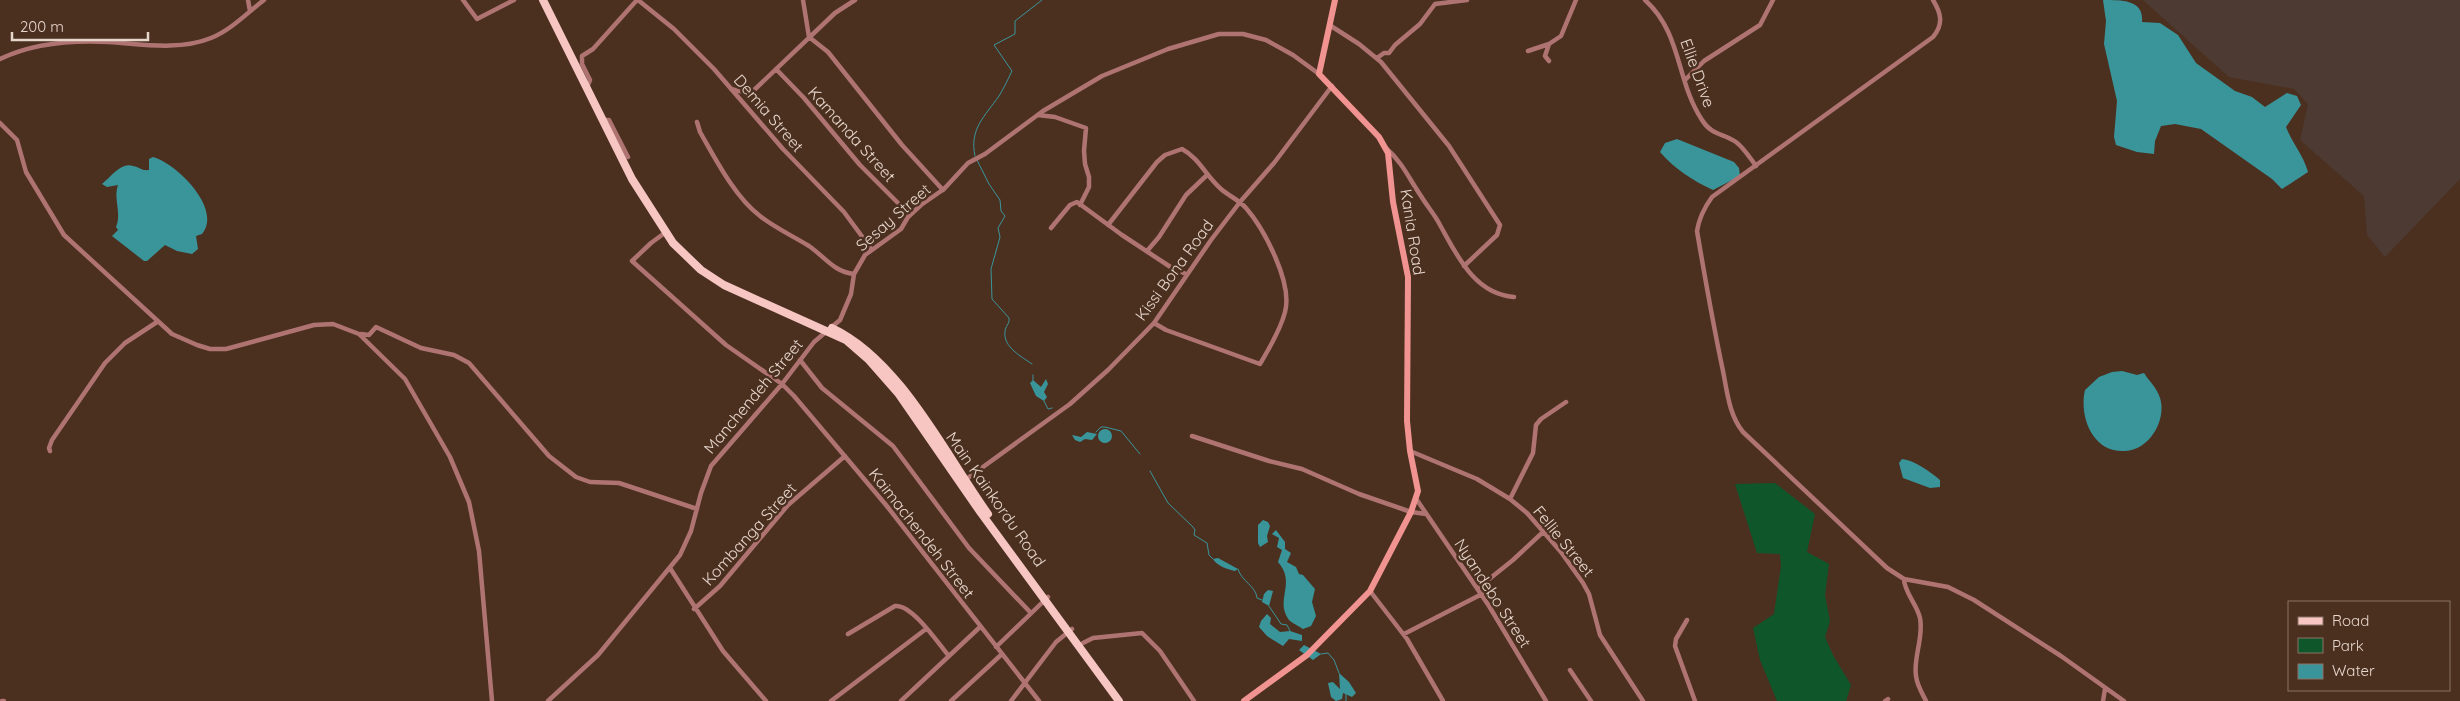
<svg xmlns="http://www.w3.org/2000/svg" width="2460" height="701" viewBox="0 0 2460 701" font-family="Quicksand,sans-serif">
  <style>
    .industrial { fill: #4d3a33 }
    .green { fill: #0f572b }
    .water { fill: #3a959a }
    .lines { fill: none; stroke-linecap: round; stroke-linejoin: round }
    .stream { stroke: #3a959a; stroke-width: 1 }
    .street { stroke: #af7471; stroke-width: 4.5 }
    .secondary { stroke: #f19491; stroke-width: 6 }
    .primary { stroke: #f7c6c3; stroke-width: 8 }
    .labels { text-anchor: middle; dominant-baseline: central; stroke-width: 5; stroke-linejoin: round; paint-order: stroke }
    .street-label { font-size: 16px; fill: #e7d6cc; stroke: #4b3020 }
  </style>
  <rect width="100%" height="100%" fill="#4b3020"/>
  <path class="industrial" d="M2143 0H2460V179L2385 257 2367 235 2364 196 2300 140 2308 104 2294 89 2229 77Z"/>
  <path class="green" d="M1775 483 1815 514 1807 552 1829 564 1825 595 1830 621 1825 637 1833 655 1851 685 1846 701H1777L1760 660 1753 628 1774 614 1781 566 1780 554 1757 553 1735 484Z"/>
  <path class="water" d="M2103 0C2123 0 2144 0 2142 22L2160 23 2178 35 2196 63 2235 91 2252 97 2265 107 2287 93 2297 96 2301 105 2286 127C2292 143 2304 156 2308 172L2282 189 2272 179 2201 129 2175 124 2161 126 2155 141 2154 154 2137 152 2116 145 2114 137 2117 101 2104 44 2106 21Z
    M1677 139 1734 162 1739 168 1740 176 1713 190C1692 180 1676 170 1660 152L1665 143Z
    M153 157C176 163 223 209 202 234L196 236 198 249 192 254 177 251 165 245 147 261H144L112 236 118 230 116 227C122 213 113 199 118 185L107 187 102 184C111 177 121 162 133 166 140 167 141 171 149 170V159Z
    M2122 371 2137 375 2144 373C2149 381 2157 388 2160 398 2167 420 2149 451 2124 451 2092 452 2079 416 2085 390L2099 377 2112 372Z
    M1046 379 1048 384 1044 392 1047 397 1044 401 1036 396 1030 383 1033 380 1041 387Z
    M1098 436a7 7 0 1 1 14 0a7 7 0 1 1-14 0Z
    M1087 432 1097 434 1092 440 1085 439 1080 442 1075 440 1072 435 1081 437Z
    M1902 459C1916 461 1929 471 1940 480V487L1930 488 1903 478 1899 463Z
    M1263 520 1268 522 1270 526 1267 536 1268 542 1260 547 1258 543V525Z
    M1276 530 1285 542V549L1291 553 1287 562 1296 567 1299 574 1303 575 1315 589 1312 602 1316 616 1311 626 1303 629C1299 626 1292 623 1289 620 1274 599 1297 584 1278 562L1282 550 1277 547 1279 538 1272 534Z
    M1218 558 1238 569 1235 571C1227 569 1217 566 1213 559Z
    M1268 590 1273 591 1269 606 1262 602 1264 594Z
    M1267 614 1271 618 1270 624 1280 632 1290 631 1302 635V641L1289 639 1283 646 1267 636 1259 627 1261 621Z
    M1304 645 1321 654 1313 660 1299 650Z
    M1339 673 1349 682 1356 693 1352 697 1343 693 1342 699 1336 701 1331 697 1328 683 1333 682 1340 689Z"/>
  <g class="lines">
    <path class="stream" d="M975 156C969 129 985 116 999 96 1004 88 1008 79 1012 71L994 45 1015 34V21L1042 0
      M977 160 989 184 1000 200 1001 211 1005 216 998 228 1000 237 991 269 992 299 1009 318C1010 324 1005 326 1005 332 1003 347 1022 357 1032 364
      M1033 380V375
      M1044 401 1048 409 1052 408
      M1096 432 1101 427H1105L1121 431 1140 454
      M1150 471 1168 503 1193 527 1195 530 1194 535 1207 543 1209 555 1213 559
      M1238 569C1241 581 1256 586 1257 598L1262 600
      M1269 606 1281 624 1287 625 1290 631
      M1321 654 1328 653 1334 660 1339 673
      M1346 694V701"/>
    <path class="street" d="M248 0 250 11
      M463 0 477 19 514 0
      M638 0 674 29 714 69 783 149 844 212 872 250
      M803 0 809 37 828 52 902 145 943 190
      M1645 0C1682 33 1676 81 1702 120 1712 136 1723 133 1736 142 1744 148 1750 158 1756 166
      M1933 0C1941 13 1944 24 1933 37L1712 197C1704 208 1699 218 1697 231 1705 278 1713 324 1723 371 1727 391 1729 415 1743 432L1887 568 1904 579 1948 587 1974 600 2061 656 2124 701
      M1331 26 1359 44 1381 62 1449 146 1500 225 1497 235 1464 266
      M1528 51 1549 44
      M1377 58 1384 53H1389L1395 45 1420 24 1435 4 1467 0
      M0 59C33 43 72 40 109 42 141 44 179 51 211 38 231 30 247 13 264 0
      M1549 61 1545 56 1549 44 1561 36 1576 0
      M776 69 804 98 860 165 910 215
      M1685 80 1704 61 1760 25 1773 0
      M587 87 590 80 582 64V56L593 49 637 0
      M731 89 748 93 752 92 835 13 855 0
      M1038 115 1055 117 1086 128 1084 151 1085 164 1089 177V187L1080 205
      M603 120H609L628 157
      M697 122 700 132C716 160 735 197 760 216 775 228 793 236 809 246 825 257 834 272 854 274
      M0 123 17 140 26 172 64 235 172 334 197 345 210 349H226L314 325 333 324 359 334 405 379 450 457 469 502 479 551 492 701
      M1387 149C1402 162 1410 180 1421 196 1427 206 1435 215 1440 225 1457 255 1474 294 1514 297
      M1108 225 1157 162 1165 155 1182 149C1199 158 1206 176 1221 189 1229 196 1239 200 1246 208 1264 229 1293 283 1285 312 1281 328 1269 349 1260 364L1166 330 1154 323
      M1051 228 1070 205 1077 202 1122 235 1172 268 1186 274
      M666 232 651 243 632 261 726 345 782 384 794 396 886 505 1039 701
      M1147 251 1159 237 1186 195 1207 175
      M361 334 369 335 376 327 421 348 454 355 469 363 549 456 576 477 590 482 619 483 697 509
      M800 360 822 388 893 446 969 548 1030 612
      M1192 436 1269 461 1302 469 1359 494 1411 512 1426 514
      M50 451 49 448 52 440 105 363 125 343 157 322
      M1410 451 1477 479 1510 499 1527 513 1561 552 1583 583 1589 594 1600 635 1643 701
      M965 480 1070 404 1108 370 1154 323 1211 240 1240 202 1274 163 1332 86
      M1510 499 1533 453 1536 425 1541 419 1566 402
      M1417 500 1489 606 1546 701
      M670 568 723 651 766 701
      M1904 579C1904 592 1917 604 1920 618 1924 638 1913 657 1916 676 1917 685 1922 693 1926 701
      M1478 588 1513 560 1543 532
      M1370 591 1407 639 1443 701
      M694 609 720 586 788 505 845 456
      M1687 620 1676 639 1675 646 1695 701
      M848 634 895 606C912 604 938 643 948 655
      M1404 634 1482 594
      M1083 643 1093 638 1142 633 1160 651 1194 701
      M996 647 1048 597
      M1570 670 1591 701
      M2 701H4
      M548 701 598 655 680 555 691 531 701 493 711 466 782 384 814 342 840 320 851 294 854 274 865 255 901 229 908 217 921 205 944 189 968 163 985 154 1043 111 1102 76 1168 49 1219 34H1243L1266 40 1293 55 1319 74
      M831 701 926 629
      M901 701 980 627
      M951 701 1002 654
      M1011 701 1056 642 1072 629
      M1885 701 1888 699
      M2103 701 2105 689"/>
    <path class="secondary" d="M1244 701 1307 655 1370 591 1411 512 1418 491 1410 451 1407 421 1408 277 1393 202 1388 153 1379 137 1319 74 1335 0"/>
    <path class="primary" d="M543 0 632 179 673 243 701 270 724 285 846 340 869 360 898 393 981 513 1119 701
      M832 328C900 360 945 454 988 514"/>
  </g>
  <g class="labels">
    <g class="street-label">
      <text transform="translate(1698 73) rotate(70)">Ellie Drive</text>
      <text transform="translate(769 113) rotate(49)">Demia Street</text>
      <text transform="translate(852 134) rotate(48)">Kamanda Street</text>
      <text transform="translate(893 217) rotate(-41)">Sesay Street</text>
      <text transform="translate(1413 232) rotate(81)">Kania Road</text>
      <text transform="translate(1174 270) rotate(-54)">Kissi Bona Road</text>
      <text transform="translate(753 396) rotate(-50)">Manchendeh Street</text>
      <text transform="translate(996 499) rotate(55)">Main Kainkordu Road</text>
      <text transform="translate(922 533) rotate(52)">Kaimachendeh Street</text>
      <text transform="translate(749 534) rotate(-48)">Kombanga Street</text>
      <text transform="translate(1564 541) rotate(51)">Fellie Street</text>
      <text transform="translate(1493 593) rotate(57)">Nyandebo Street</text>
    </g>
  </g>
  <rect x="2288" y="601" width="162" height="90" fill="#4b3020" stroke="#897265"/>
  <rect x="2298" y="617" width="25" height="8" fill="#f7c6c3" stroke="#897265"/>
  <text x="2332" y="626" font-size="15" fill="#e7d6cc">Road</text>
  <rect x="2298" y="638" width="25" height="15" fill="#0f572b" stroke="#897265"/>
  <text x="2332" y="651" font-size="15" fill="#e7d6cc">Park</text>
  <rect x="2298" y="664" width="25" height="15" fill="#3a959a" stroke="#897265"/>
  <text x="2332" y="676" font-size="15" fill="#e7d6cc">Water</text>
  <path d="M12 32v8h136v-8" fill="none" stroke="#e7d6cc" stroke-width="2.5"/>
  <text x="20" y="32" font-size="15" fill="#e7d6cc" stroke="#4b3020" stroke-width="4" paint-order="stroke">200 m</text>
</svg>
